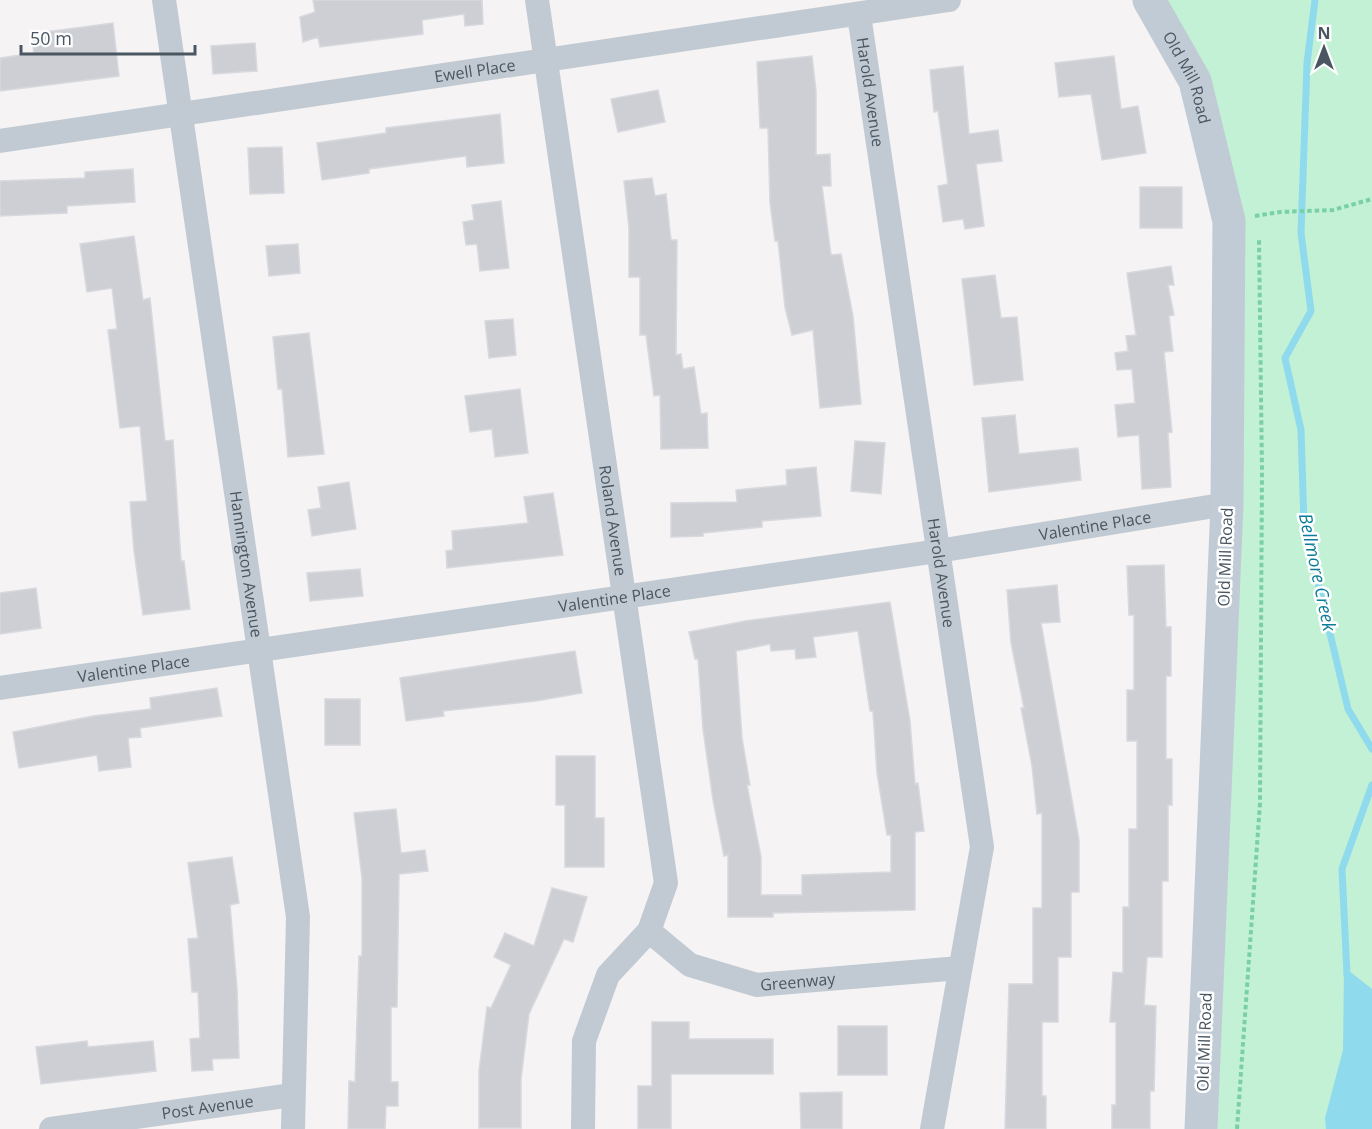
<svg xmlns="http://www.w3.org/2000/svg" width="1372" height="1129" viewBox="0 0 1372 1129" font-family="'Open Sans',sans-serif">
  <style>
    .green { fill: #c3f1d5 }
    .water { fill: #90daee }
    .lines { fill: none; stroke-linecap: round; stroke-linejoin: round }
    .stream { stroke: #90daee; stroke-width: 7 }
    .building { fill: #cdcfd5; stroke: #d7d9de; stroke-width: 1.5; fill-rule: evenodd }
    .path { stroke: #7ad0a6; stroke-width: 4; stroke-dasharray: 4.5 3; stroke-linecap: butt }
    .street { stroke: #c1cad2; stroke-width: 24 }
    .secondary { stroke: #c1cbd6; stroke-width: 33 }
    .labels { text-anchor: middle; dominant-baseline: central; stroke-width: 5; stroke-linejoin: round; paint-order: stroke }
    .street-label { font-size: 16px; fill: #4a5661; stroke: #fff }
    .water-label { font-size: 18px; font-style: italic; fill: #0c7c9b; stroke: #fff }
  </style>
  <rect width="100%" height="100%" fill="#f5f3f3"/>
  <path class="green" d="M1159 0H1372V1129H1213L1236 209Z"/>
  <path class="water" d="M1344 967 1372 989V1129H1326L1325 1118 1343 1050Z"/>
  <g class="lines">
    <path class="stream" d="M1315 0 1307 63 1301 233 1311 311 1285 358 1301 430 1304 524 1348 709 1372 749
      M1347 975 1342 869 1372 785"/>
  </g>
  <path class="building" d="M313 0H482L483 24 465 26 464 14 422 20 423 34 320 47 318 37 303 42 300 17 315 12Z
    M113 23 119 76 0 91V58L34 53 31 34Z
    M255 43 257 71 213 74 211 46Z
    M812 56 816 91V155L830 154 831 186H822L831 255 841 254 853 316 861 404 820 408 813 330 792 335 785 307 778 241H775L770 203 768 128H760L757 62Z
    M1114 56 1121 109 1138 106 1146 153 1102 160 1091 94 1059 97 1055 63Z
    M963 66 969 134 998 130 1002 161 976 164 984 226 965 229 963 219 943 222 938 186 948 184 938 111 934 112 930 70Z
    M658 90 665 122 618 132 611 99Z
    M500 114 504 163 467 167 466 156 369 169V173L322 180 317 143 386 133V128Z
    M282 147 284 193 250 194 248 148Z
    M133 169 135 202 67 206V213L0 216V181L85 178V172Z
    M652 178 655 196 666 194 671 240H677L676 355 681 354 683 369 694 367 701 414 707 413 708 448 661 449 660 395 654 396 646 335H640V277H629V228L624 181Z
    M1140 187H1182V228H1140Z
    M501 201 509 268 480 271 477 244 466 245 463 222 474 220 472 205Z
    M134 236 143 300 150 298 165 441 173 440 181 561H184L190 609 143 615 134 551 130 502 147 501 140 426 120 428 108 330 117 329 112 288 87 292 80 244Z
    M298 244 300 273 269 276 266 246Z
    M1171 266 1174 285H1168L1174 315 1169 316 1173 351 1164 352 1172 432 1168 433 1171 487 1142 489 1139 435 1118 437 1115 405 1135 403 1132 369 1117 370 1115 353 1128 351 1126 336 1136 335 1127 273Z
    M995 275 1001 318 1017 317 1023 380 974 385 962 279Z
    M513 319 516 355 489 358 485 321Z
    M309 333 324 454 288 457 282 389H278L273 337Z
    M520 389 528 453 495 457 492 429 470 432 465 396Z
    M1015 415 1019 454 1078 448 1081 480 989 492 982 418Z
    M855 441 885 443 881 494 851 491Z
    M816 467 821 516 762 521V527L703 533V536L671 537V503L737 502 736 490 787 485 786 470Z
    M349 482 356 529 312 536 308 510 321 508 318 487Z
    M553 493 563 555 447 568 446 551 453 550 452 531 528 523 524 497Z
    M1164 565 1166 627H1171V676H1166V759H1172V805H1168V881H1162V957H1147L1144 1005 1156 1006 1154 1091H1150V1129H1112V1105H1116V1022H1110L1113 972 1123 973V907H1129V829H1137V741H1127V690H1134V615H1129L1127 566Z
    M360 569 363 596 310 601 307 573Z
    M1057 585 1060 622 1041 623 1079 840V892H1071V957H1058V1022H1042V1096H1046V1129H1005L1009 984H1033V908H1042V813L1037 814 1032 766 1021 708H1024L1011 643 1007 590Z
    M36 588 41 628 0 634V593Z
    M890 602 910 721 915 784 918 783 924 831 915 832V910L773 913V917H728V855L724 856 713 800 703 729 698 659H695L689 632 745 621ZM858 631 870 711H873L877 773 887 835H891V872L802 875V895H761V857L747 785H750L742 738 736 651 770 644 771 651 795 649 796 659 816 657 813 637Z
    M575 651 582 693 536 701 443 711 444 716 406 721 400 678Z
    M217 688 222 716 140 728 141 737 128 738 131 767 99 771 97 755 19 768 13 732 93 716 151 709 150 698Z
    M325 699H360V745H325Z
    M556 756H595V818H604V867H565V805H556Z
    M396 809 401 853 425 850 428 871 399 874 397 1007H391V1082H398V1106H386L385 1129H348L349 1081 355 1082 359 956H362V878L354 813Z
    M232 857 239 903 230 905 237 988 239 1058 212 1059 213 1070 192 1071 190 1039 200 1038 198 992H192L188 939 198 938 188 863Z
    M552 888 587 897 573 942 564 939 529 1014 521 1079V1128H479V1071L487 1007 491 1008 511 965 494 957 505 933 534 946Z
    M652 1022H689V1039H773V1074H671V1129H638V1086H652Z
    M838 1026H887V1075H838Z
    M87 1041 88 1047 153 1041 156 1071 41 1084 36 1047Z
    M842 1092V1129H801L800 1093Z"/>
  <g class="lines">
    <path class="path" d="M1255 216 1280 212 1333 210 1372 199
      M1237 1129 1260 803 1262 471 1259 240"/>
    <g class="street">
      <path id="s1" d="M164 0 298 917 293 1129"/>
      <path id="s2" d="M537 0 666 883 649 931 608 975 584 1041 583 1129"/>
      <path id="s3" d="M859 15 982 847 932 1129"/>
      <path id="s4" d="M0 141 949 0"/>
      <path id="s5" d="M0 688 938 551 1227 504"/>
      <path id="s6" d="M649 931 690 965 757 985 960 968"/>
      <path id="s7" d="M51 1129 292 1095"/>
    </g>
    <path class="secondary" id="s8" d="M1149 0 1195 81 1229 221 1227 504 1201 1129"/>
  </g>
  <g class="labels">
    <g class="street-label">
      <text stroke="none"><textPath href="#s4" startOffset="480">Ewell Place</textPath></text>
      <text stroke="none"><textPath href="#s8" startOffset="87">Old Mill Road</textPath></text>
      <text stroke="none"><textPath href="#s3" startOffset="78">Harold Avenue</textPath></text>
      <text stroke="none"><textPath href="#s2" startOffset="526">Roland Avenue</textPath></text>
      <text stroke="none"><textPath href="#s5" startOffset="1107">Valentine Place</textPath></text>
      <text transform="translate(1225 557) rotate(-88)">Old Mill Road</text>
      <text stroke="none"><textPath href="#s1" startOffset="570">Hannington Avenue</textPath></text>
      <text stroke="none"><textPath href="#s3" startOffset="564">Harold Avenue</textPath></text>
      <text stroke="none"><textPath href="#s5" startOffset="621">Valentine Place</textPath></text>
      <text stroke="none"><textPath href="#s5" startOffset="135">Valentine Place</textPath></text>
      <text stroke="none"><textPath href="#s6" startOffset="164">Greenway</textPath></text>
      <text transform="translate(1204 1042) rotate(-88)">Old Mill Road</text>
      <text stroke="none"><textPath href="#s7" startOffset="158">Post Avenue</textPath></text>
    </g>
    <g class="water-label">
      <text transform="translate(1318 572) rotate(78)">Bellmore Creek</text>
    </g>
  </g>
  <g transform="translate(1324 48)" stroke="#ffffff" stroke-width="4.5" paint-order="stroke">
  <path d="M0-4.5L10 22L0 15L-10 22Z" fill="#4a5661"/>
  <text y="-9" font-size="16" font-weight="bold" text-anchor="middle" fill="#4a5661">N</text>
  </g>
  <path d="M21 45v9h174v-9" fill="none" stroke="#4a5661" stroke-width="3"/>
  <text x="30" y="45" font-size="18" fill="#4a5661" stroke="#ffffff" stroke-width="4.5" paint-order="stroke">50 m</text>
</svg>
